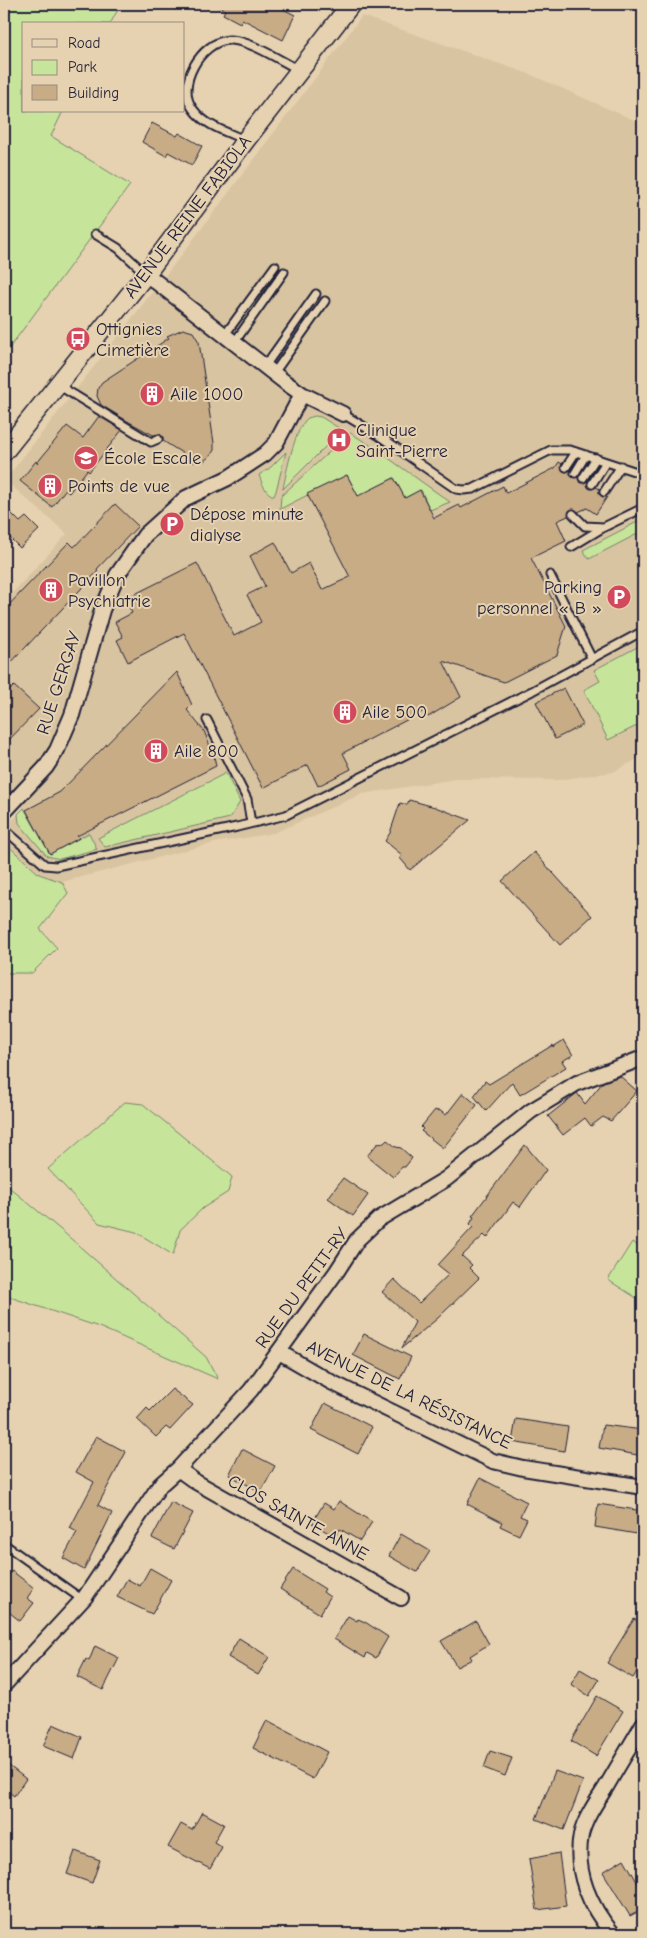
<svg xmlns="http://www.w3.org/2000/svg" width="647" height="1938" viewBox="0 0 647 1938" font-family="'Comic Neue',sans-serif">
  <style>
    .built { fill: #d9c4a1 }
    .green { fill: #c7e49b; stroke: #74836b }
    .building { fill: #c8ac86; stroke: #22223b }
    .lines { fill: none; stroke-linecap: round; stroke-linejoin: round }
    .service-casing { stroke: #22223b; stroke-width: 11 }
    .minor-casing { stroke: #22223b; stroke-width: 18 }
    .tertiary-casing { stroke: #22223b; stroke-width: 21 }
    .service { stroke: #e6d2b0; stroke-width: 7 }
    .minor { stroke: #e6d2b0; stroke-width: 14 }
    .tertiary { stroke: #e6d2b0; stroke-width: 18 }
    .labels { text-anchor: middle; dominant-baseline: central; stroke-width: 4; stroke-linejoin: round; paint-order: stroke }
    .street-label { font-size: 18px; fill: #22223b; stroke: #e6d2b0 }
    .poi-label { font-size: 18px; fill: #22223b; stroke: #e6d2b0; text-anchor: start }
  </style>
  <rect width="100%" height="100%" fill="#e6d2b0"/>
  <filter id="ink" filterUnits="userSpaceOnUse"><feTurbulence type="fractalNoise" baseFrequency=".02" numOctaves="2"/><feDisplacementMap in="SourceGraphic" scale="10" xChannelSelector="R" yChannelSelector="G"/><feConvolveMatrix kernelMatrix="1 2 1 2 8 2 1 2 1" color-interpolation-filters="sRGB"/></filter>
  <g filter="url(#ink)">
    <path class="built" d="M362 16 529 74 643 124V756L613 772 558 780 456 779 362 794 274 833 214 843 62 882 39 874 4 842V829L24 808 4 790V602L67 534 5 480 183 253Z"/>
    <path class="green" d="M4 4H121L110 24H24V111H63L51 136 130 185 4 355Z
      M315 416 321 417 342 430 283 489C286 473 295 427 308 418 310 417 313 417 315 416Z
      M350 433 370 445 450 502 430 510 421 490 405 498 394 478 371 490 388 555 347 475 280 509 281 496Z
      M286 452 276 491 274 496C265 493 262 483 259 475L270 468Z
      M643 519V531L589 559 583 550Z
      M643 644V723L608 740 584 690 600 681 594 670Z
      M226 773 240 802 230 818 105 847 98 838Z
      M24 808 50 854 89 833 97 849 60 859 47 856 19 823 18 814Z
      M4 842 39 874 62 882 68 893 40 929 57 948 32 973H4Z
      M125 1102 143 1104 232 1177 228 1192 203 1208 180 1230 173 1255 136 1232 99 1223 48 1169Z
      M4 1183 62 1231 206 1357 218 1379 99 1327 4 1295Z
      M632 1242 643 1249V1302L608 1280Z"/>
    <path class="building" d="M214 4H273L295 15 283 40 242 19 240 23 223 14 225 10Z
      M152 123 177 136 179 133 202 146 192 165 168 152 166 156 142 142Z
      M183 329 193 332 199 342 214 443V450L211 455 204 461 200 462H190V458L163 441V437L161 435H153L129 422 101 405 97 396 98 388 102 382 169 338 167 336Z
      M99 416 122 430 89 472 87 470 69 493 65 490 52 507 20 481 36 461 37 463 67 426 83 438Z
      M559 462 562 464 561 467 563 471 566 472 571 470 570 473 572 477H578L579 481 582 483 588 481 589 488 592 489 596 487 600 489 599 492 601 496 607 497 596 514 587 508 578 512 574 509 570 510 568 516 557 521 566 541 531 558 566 626 557 655 504 682 443 661 461 697 428 717 424 711 343 753 351 769 318 786 308 765 263 788 184 633 128 662 117 640 123 637 115 622 132 613 125 599 197 563 234 636 261 622 247 595 265 586 250 556 257 552 275 542 291 573 309 563 322 590 350 577 307 494 347 475 358 496 394 478 405 498 420 490 434 518 459 505 461 508 503 486 506 493 555 468Z
      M115 504 138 526 97 569 98 571 4 670V610L69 542 74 547Z
      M4 506 20 522 26 517 39 530 20 548 4 532Z
      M177 672 192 705 187 710 204 731 214 756 216 766 77 836 79 838 50 854 26 810 60 792Z
      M14 686 39 709 4 745V696Z
      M564 688 583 725 555 739 536 702Z
      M409 800 435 807 470 820 410 870 400 858 402 855 385 841 390 833 400 803 407 805Z
      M534 852 592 916 560 945 502 881Z
      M564 1040 573 1055 562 1061 566 1067 520 1095 512 1082 486 1111 474 1096 485 1081 489 1084 553 1045V1047Z
      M620 1076 637 1091 611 1121 603 1117 591 1126 585 1118 563 1135 548 1116 577 1093 585 1104 603 1082Z
      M463 1093 477 1105 443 1148 421 1131 423 1129 421 1127 435 1110 437 1111 439 1110 446 1115Z
      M387 1140 396 1147 401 1148 412 1158 405 1167H402L393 1177 367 1156 377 1144 384 1143Z
      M525 1145 546 1170 520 1207 513 1202 487 1238 484 1235 462 1256 472 1265 469 1268 479 1278 438 1318 402 1348 415 1322 382 1292 394 1279 419 1303 449 1274 438 1265 473 1227 470 1224 474 1217 472 1216Z
      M343 1178 368 1195 353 1216 328 1198Z
      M364 1334 411 1357 400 1379 353 1355Z
      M172 1389 193 1405 170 1430 166 1427 156 1437 137 1419 147 1408 150 1411Z
      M325 1403 372 1427 358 1454 311 1430Z
      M516 1419 568 1427 564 1451 512 1442Z
      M603 1425 643 1430V1456L599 1448Z
      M96 1436 126 1452 98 1505 112 1513 84 1570 63 1558 77 1532 70 1528 94 1482 76 1472Z
      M242 1449 275 1466 261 1492 229 1475Z
      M480 1478 527 1502 520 1516 527 1519 519 1535 500 1526 502 1522 467 1504Z
      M339 1501 372 1522 360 1541 340 1529 335 1537 312 1523 324 1503 334 1509Z
      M171 1502 193 1513 174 1549 152 1538Z
      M598 1504 643 1511V1535L595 1527Z
      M401 1534 430 1551 417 1572 389 1556Z
      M150 1568 171 1580 152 1614 117 1597 127 1579 140 1586Z
      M293 1569 325 1589 323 1592 330 1597 320 1614 280 1589Z
      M12 1571 34 1588 27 1598 34 1603 20 1621 4 1608V1581Z
      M348 1616 357 1621 358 1619 365 1622 388 1637 376 1658 367 1653 365 1658 334 1639Z
      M634 1619 643 1624V1662L633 1678 607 1663Z
      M476 1621 489 1644 470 1656 472 1659 457 1667 441 1641Z
      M239 1638 269 1657 258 1675 228 1657Z
      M95 1646 119 1658 103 1690 77 1677 86 1659 89 1661Z
      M580 1669 599 1680 589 1696 571 1684Z
      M597 1696 623 1711 596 1756 571 1741Z
      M267 1720 327 1752 313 1779 253 1748Z
      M53 1724 82 1737 74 1759 43 1746Z
      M490 1751 512 1758 505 1776 484 1768Z
      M4 1762 26 1779 14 1796 4 1788Z
      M555 1771 583 1781 564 1830 536 1819Z
      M202 1812 224 1824 214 1842 222 1847 210 1869 168 1847 181 1824 192 1830Z
      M75 1851 100 1860 92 1883 67 1874Z
      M559 1853 566 1906 537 1910 529 1859Z
      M624 1859 643 1892V1909L630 1916 603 1872Z"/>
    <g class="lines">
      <defs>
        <path id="service" d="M245 140C227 132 205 126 193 109 175 86 201 41 229 40 248 39 281 61 299 70
          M95 234 118 248 145 273
          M224 336 275 266
          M234 343 284 272
          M265 366 316 294
          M274 373 325 301
          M58 385 151 442 158 439
          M343 414 378 435 456 489 464 490 473 489 551 450H570L643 474
          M566 467 576 452
          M575 473 586 455
          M583 478 596 458
          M592 484 606 462
          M604 492 621 466
          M573 514 585 526 604 527 643 508
          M571 547 604 527
          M550 575 592 659
          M207 720 247 799 251 823
          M4 829 45 865 56 866 237 827 286 815 532 691 643 631
          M4 1544 83 1600"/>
        <path id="minor" d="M146 274 286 383 302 394 343 414
          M4 812 46 767 57 750 72 715 102 610 117 575 145 535 186 498 228 478 265 454 276 443 302 394
          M279 1352 331 1382 493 1461 523 1468 643 1487
          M178 1469 196 1482 401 1598
          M4 1685 85 1597 160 1485 178 1469 251 1390 337 1271 357 1240 379 1219 446 1179 531 1111 551 1099 577 1083 643 1058
          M613 1934C590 1907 574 1872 581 1835 585 1818 597 1801 606 1787 618 1766 631 1745 643 1724"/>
        <path id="tertiary" d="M4 452 146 274 245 141 351 4"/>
      </defs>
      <use href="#service" class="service-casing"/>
      <use href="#minor" class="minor-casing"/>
      <use href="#tertiary" class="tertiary-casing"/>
      <use href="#service" class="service"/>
      <use href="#minor" class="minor"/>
      <use href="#tertiary" class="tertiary"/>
    </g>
  </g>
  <defs>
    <symbol id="bus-disc" viewBox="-11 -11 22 22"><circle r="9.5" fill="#d1495b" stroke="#e6d2b0"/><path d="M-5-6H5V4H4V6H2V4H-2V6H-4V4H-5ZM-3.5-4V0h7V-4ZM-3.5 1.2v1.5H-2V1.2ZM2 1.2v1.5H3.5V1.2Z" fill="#fff"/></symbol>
    <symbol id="building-disc" viewBox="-11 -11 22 22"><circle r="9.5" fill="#d1495b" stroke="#e6d2b0"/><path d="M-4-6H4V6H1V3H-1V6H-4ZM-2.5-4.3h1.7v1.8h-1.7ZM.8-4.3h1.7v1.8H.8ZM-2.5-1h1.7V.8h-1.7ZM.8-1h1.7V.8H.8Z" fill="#fff"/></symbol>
    <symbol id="hospital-disc" viewBox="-11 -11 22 22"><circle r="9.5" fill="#d1495b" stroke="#e6d2b0"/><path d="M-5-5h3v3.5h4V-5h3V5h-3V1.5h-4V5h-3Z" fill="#fff"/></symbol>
    <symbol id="school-disc" viewBox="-11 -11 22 22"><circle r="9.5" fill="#d1495b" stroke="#e6d2b0"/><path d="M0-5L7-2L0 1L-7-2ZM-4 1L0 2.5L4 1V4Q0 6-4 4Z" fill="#fff"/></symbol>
    <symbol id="parking-disc" viewBox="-11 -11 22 22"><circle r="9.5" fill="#d1495b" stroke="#e6d2b0"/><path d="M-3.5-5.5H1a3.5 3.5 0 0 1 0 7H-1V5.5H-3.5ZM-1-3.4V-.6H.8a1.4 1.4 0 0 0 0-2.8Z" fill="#fff"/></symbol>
  </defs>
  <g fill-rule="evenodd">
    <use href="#bus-disc" x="64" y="325" width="28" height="28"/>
    <use href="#building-disc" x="138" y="380" width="28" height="28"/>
    <use href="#hospital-disc" x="325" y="426" width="28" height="28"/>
    <use href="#school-disc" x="72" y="444" width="28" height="28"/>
    <use href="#building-disc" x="36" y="472" width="28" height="28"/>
    <use href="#parking-disc" x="158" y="510" width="28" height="28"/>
    <use href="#building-disc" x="37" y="576" width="28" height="28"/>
    <use href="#parking-disc" x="605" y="583" width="28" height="28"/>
    <use href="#building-disc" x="331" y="698" width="28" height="28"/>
    <use href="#building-disc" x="142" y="737" width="28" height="28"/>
  </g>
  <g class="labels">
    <g class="street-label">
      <text transform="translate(188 217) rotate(-53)">AVENUE REINE FABIOLA</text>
      <text transform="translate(59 683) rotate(-72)">RUE GERGAY</text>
      <text transform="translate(302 1288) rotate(-54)">RUE DU PETIT-RY</text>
      <text transform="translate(409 1395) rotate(26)">AVENUE DE LA RÉSISTANCE</text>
      <text transform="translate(298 1518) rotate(29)">CLOS SAINTE ANNE</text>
    </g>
    <g class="poi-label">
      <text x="96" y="329">Ottignies<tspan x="96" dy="21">Cimetière</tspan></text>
      <text x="170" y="394">Aile 1000</text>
      <text x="356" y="430">Clinique<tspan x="356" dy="21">Saint-Pierre</tspan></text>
      <text x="104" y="458">École Escale</text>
      <text x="68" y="486">Points de vue</text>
      <text x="190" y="514">Dépose minute<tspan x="190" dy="21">dialyse</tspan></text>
      <text x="68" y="580">Pavillon<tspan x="68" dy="21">Psychiatrie</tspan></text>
      <text x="602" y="587" text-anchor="end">Parking<tspan x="602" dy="21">personnel « B »</tspan></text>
      <text x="362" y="712">Aile 500</text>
      <text x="174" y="751">Aile 800</text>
    </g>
  </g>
  <rect width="647" height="1938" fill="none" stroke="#e6d2b0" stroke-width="20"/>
  <rect x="10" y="10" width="627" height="1918" fill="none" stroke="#22223b" stroke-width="2" filter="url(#ink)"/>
  <rect x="22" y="22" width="162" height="90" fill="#e6d2b0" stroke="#988c81"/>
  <rect x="32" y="39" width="25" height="8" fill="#e6d2b0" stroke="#988c81"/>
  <text x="68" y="48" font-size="15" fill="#22223b">Road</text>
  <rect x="32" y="60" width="25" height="15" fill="#c7e49b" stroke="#988c81"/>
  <text x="68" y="72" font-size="15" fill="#22223b">Park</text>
  <rect x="32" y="85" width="25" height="15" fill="#c8ac86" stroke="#988c81"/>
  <text x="68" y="98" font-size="15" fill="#22223b">Building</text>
</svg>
